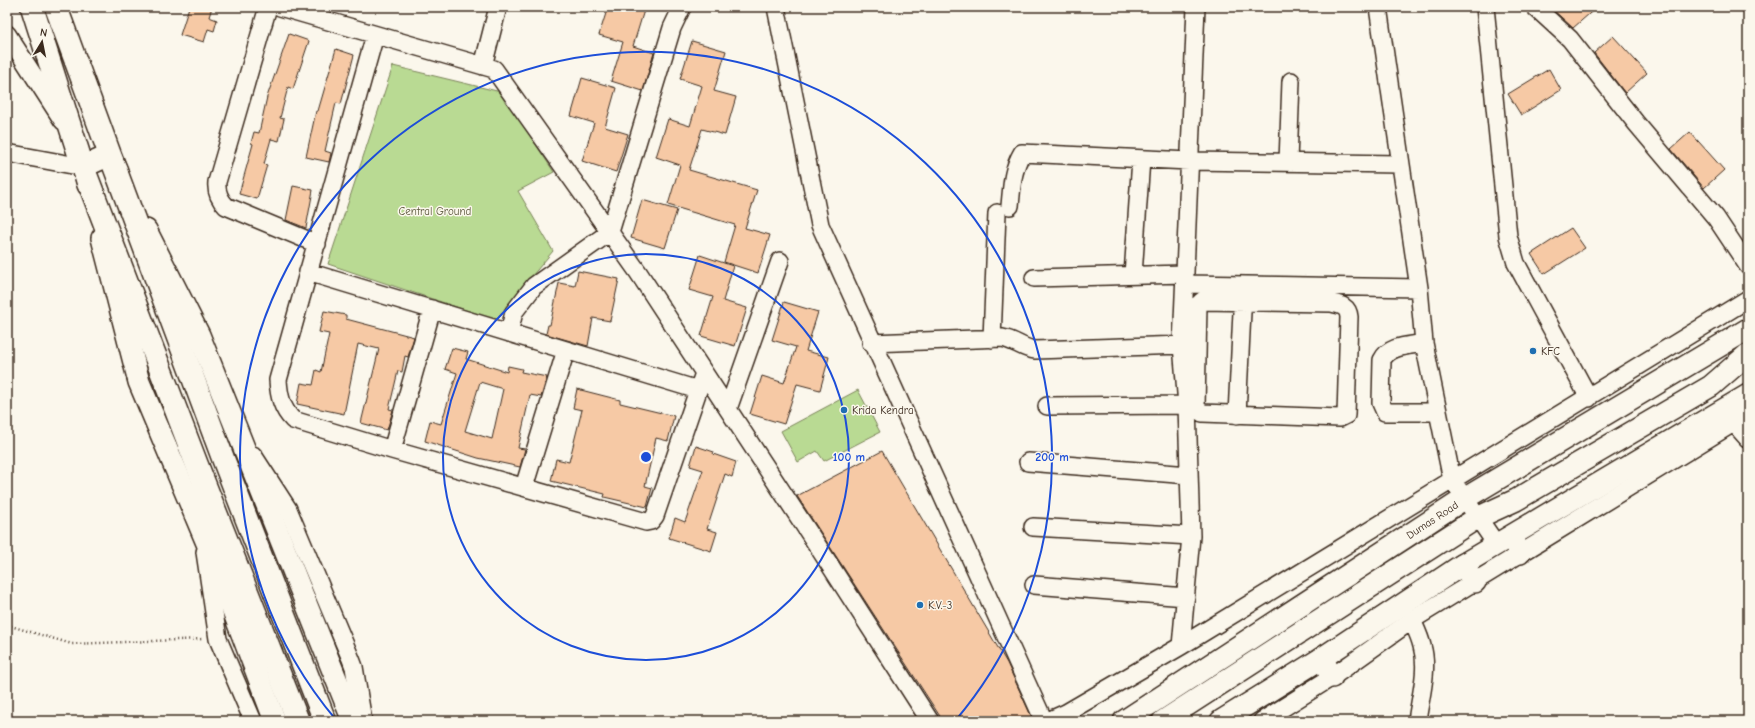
<svg xmlns="http://www.w3.org/2000/svg" width="1755" height="728" viewBox="0 0 1755 728" font-family="'Comic Neue',sans-serif">
  <style>
    .park { fill: #b9da93; stroke: #7a8258 }
    .building { fill: #f6c9a5; stroke: #3b2a1e; fill-rule: evenodd }
    .lines { fill: none; stroke-linecap: round; stroke-linejoin: round }
    .minor-casing { stroke: #3b2a1e; stroke-width: 20 }
    .major-casing { stroke: #3b2a1e; stroke-width: 24 }
    .highway-casing { stroke: #3b2a1e; stroke-width: 25 }
    .path { stroke: #3b2a1e; stroke-width: 2.5; stroke-dasharray: 1 3; stroke-linecap: butt }
    .minor { stroke: #fbf7ec; stroke-width: 17 }
    .major { stroke: #fbf7ec; stroke-width: 21 }
    .highway { stroke: #fbf7ec; stroke-width: 22 }
    .ring { fill: none; stroke: #1d4ed8; stroke-width: 2 }
    .poi-dot { fill: #1f6fb2; stroke: #fbf7ec; stroke-width: 1.5 }
    .labels { text-anchor: middle; dominant-baseline: central; stroke-width: 3; stroke-linejoin: round; paint-order: stroke }
    .park-label { font-size: 11px; fill: #5a563b; stroke: #fbf7ec }
    .poi-label { font-size: 11px; fill: #3b2a1e; stroke: #fbf7ec; text-anchor: start }
    .street-label { font-size: 11px; fill: #3b2a1e; stroke: #fbf7ec }
    .centre { fill: #1d4ed8; stroke: #fbf7ec; stroke-width: 2 }
    .ring-label { font-size: 12px; text-anchor: middle; font-weight: bold; fill: #1d4ed8; stroke: #fbf7ec; stroke-width: 3; stroke-linejoin: round; paint-order: stroke }
  </style>
  <rect width="100%" height="100%" fill="#fbf7ec"/>
  <filter id="ink" filterUnits="userSpaceOnUse"><feTurbulence type="fractalNoise" baseFrequency=".025" numOctaves="2"/><feDisplacementMap in="SourceGraphic" scale="8" xChannelSelector="R" yChannelSelector="G"/><feConvolveMatrix kernelMatrix="1 2 1 2 8 2 1 2 1" color-interpolation-filters="sRGB"/></filter>
  <g filter="url(#ink)">
    <path class="park" d="M393 66 501 92 554 172 518 191 553 251 495 320 328 264Z
      M858 390 880 432 824 461 817 451 798 462 781 431Z"/>
    <path class="building" d="M189 7H212L209 17 217 20 214 31 208 29 204 42 180 35Z
      M608 7H645L633 46 654 53 643 91 611 81 623 42 599 35Z
      M1550 7H1597L1573 28Z
      M289 34 309 41 293 89 288 87 280 118 284 119 279 141 271 139 264 164 267 165 257 199 239 194 253 144 251 143 254 132 259 133 267 97Z
      M1613 36 1647 73 1625 93 1594 53Z
      M692 41 726 51 714 91 736 97 725 135 702 129 689 170 757 190 745 228 770 235 758 273 724 262 735 225 668 205 680 165 656 157 668 119 690 126 702 86 680 79Z
      M336 49 354 55 341 104 336 103 325 151 331 153 329 162 306 157 316 111H318Z
      M1549 69 1561 90 1521 115 1508 94Z
      M582 78 616 88 605 127 628 134 616 172 582 161 594 123 571 116Z
      M1690 132 1724 170 1704 188 1671 149Z
      M293 186 313 190 306 228 286 220Z
      M642 200 677 210 665 248 631 238Z
      M1571 228 1585 248 1544 274 1531 254Z
      M700 255 733 266 723 301 747 308 735 346 701 336 713 297 689 290Z
      M578 271 619 279 610 321 593 318 588 346 546 334 548 325H550L559 283 575 286Z
      M784 302 818 312 806 351 829 357 820 390 797 384 784 424 750 414 762 376 784 383 796 347 772 340Z
      M324 311 346 315V319L414 337 408 357 405 356 402 372 398 371 389 409 393 410 387 430 361 423 379 349 358 344 344 414 297 404 301 383 313 385 316 370 321 372 329 334 319 332Z
      M452 348 468 352 466 359 507 372 508 366 522 369 521 372 547 377 541 397 530 395 518 448 525 449 520 467 478 458 425 441 430 421 441 424 457 373 445 369ZM480 382 503 389 492 439 465 431Z
      M577 389 620 400V403L674 416 668 441 656 438 645 486 652 488 647 507 604 497 605 494 551 481 556 459 569 462 582 410 573 408Z
      M696 446 714 452 713 454 736 462 732 477 725 474 707 529 717 532 711 551 669 538 675 518 685 522 703 470 690 466Z
      M882 451 1007 663 1032 718 1025 721H943L797 496Z"/>
    <g class="lines">
      <defs>
        <path id="minor" d="M268 7 217 182C216 192 219 199 226 206L317 244
          M280 7 494 69 638 272 817 545 930 721
          M776 7 820 225 1044 721
          M1378 7 1419 288 1424 343 1452 480 1496 544
          M1485 7 1508 236 1516 263 1589 398
          M1535 7 1570 39 1636 123 1716 218 1748 266
          M7 34 63 121
          M375 35 278 380C279 396 282 409 293 420L392 450 646 522 651 521 655 516 704 373
          M483 66 498 7
          M7 153 83 167
          M1288 162 1291 81
          M1010 206C1012 186 1012 170 1022 153L1189 161 1399 164
          M308 272 698 390
          M1133 275 1141 159
          M1034 278 1184 274
          M1186 284 1419 288
          M1202 301 1331 303C1341 305 1348 306 1349 317L1346 415 1340 418 1202 413 1196 407 1198 305Z
          M509 333 514 312 534 286 610 232 672 28 682 7
          M992 339 997 213
          M871 343 1002 338C1015 340 1023 349 1035 350L1182 345
          M1424 343C1410 346 1389 345 1382 360L1381 403 1385 412H1438
          M1047 406 1187 405
          M728 409 780 261
          M1237 415 1243 291
          M1733 422 1748 439
          M392 450 432 309
          M253 455 288 509 351 659 354 667 363 721
          M1028 462 1189 475
          M524 487 566 350
          M1033 527 1191 536
          M205 552 218 639 253 721
          M1034 585 1186 597
          M1412 620C1416 629 1420 637 1422 646 1429 669 1420 698 1417 721
          M1181 646 1191 536 1187 405 1182 345 1196 7
          M1048 721 1066 713 1181 646 1748 299
          M1262 721 1332 677 1412 620 1748 414"/>
        <g id="major">
          <path d="M88 185 83 167 110 155 117 171"/>
          <path d="M146 230 199 335 353 721"/>
          <path d="M102 238 139 382 212 555 275 721"/>
          <path d="M1511 537 1520 553"/>
          <path d="M1462 565 1475 582"/>
          <path d="M1322 658 1332 677"/>
          <path id="s1" d="M1124 721 1464 499 1748 329"/>
          <path d="M1163 721 1477 518 1516 500 1711 386 1748 354"/>
          <path d="M1221 721 1322 658 1462 565 1748 395"/>
        </g>
        <path id="highway" d="M32 7 83 167 197 465 298 721
          M56 7 110 155 224 461 325 721"/>
      </defs>
      <use href="#minor" class="minor-casing"/>
      <use href="#major" class="major-casing"/>
      <use href="#highway" class="highway-casing"/>
      <path class="path" d="M7 625 72 644 204 639"/>
      <use href="#minor" class="minor"/>
      <use href="#major" class="major"/>
      <use href="#highway" class="highway"/>
    </g>
  </g>
  <g class="ring">
    <circle cx="646" cy="457" r="203"/>
    <path d="M337 721A406 406 0 1 1 955 721"/>
  </g>
  <g class="poi-dot">
    <circle cx="1533" cy="351" r="4"/>
    <circle cx="844" cy="410" r="4"/>
    <circle cx="920" cy="605" r="4"/>
  </g>
  <g class="labels">
    <g class="park-label">
      <text x="435" y="211">Central Ground</text>
    </g>
    <g class="poi-label">
      <text x="1541" y="351">KFC</text>
      <text x="852" y="410">Krida Kendra</text>
      <text x="928" y="605">K.V.-3</text>
    </g>
    <g class="street-label">
      <text stroke="none"><textPath href="#s1" startOffset="368">Dumas Road</textPath></text>
    </g>
  </g>
  <circle cx="646" cy="457" r="6" class="centre"/>
  <g class="ring-label">
    <text x="849" y="461">100 m</text>
    <text x="1052" y="461">200 m</text>
  </g>
  <rect width="1755" height="728" fill="none" stroke="#fbf7ec" stroke-width="24"/>
  <rect x="12" y="12" width="1731" height="704" fill="none" stroke="#3b2a1e" stroke-width="1.5" filter="url(#ink)"/>
  <g transform="translate(42 42) rotate(10)" stroke="#fbf7ec" stroke-width="3" paint-order="stroke">
  <path d="M0-3L7 15L0 10L-7 15Z" fill="#3b2a1e"/>
  <text y="-6" font-size="11" font-weight="bold" text-anchor="middle" fill="#3b2a1e">N</text>
  </g>
</svg>
